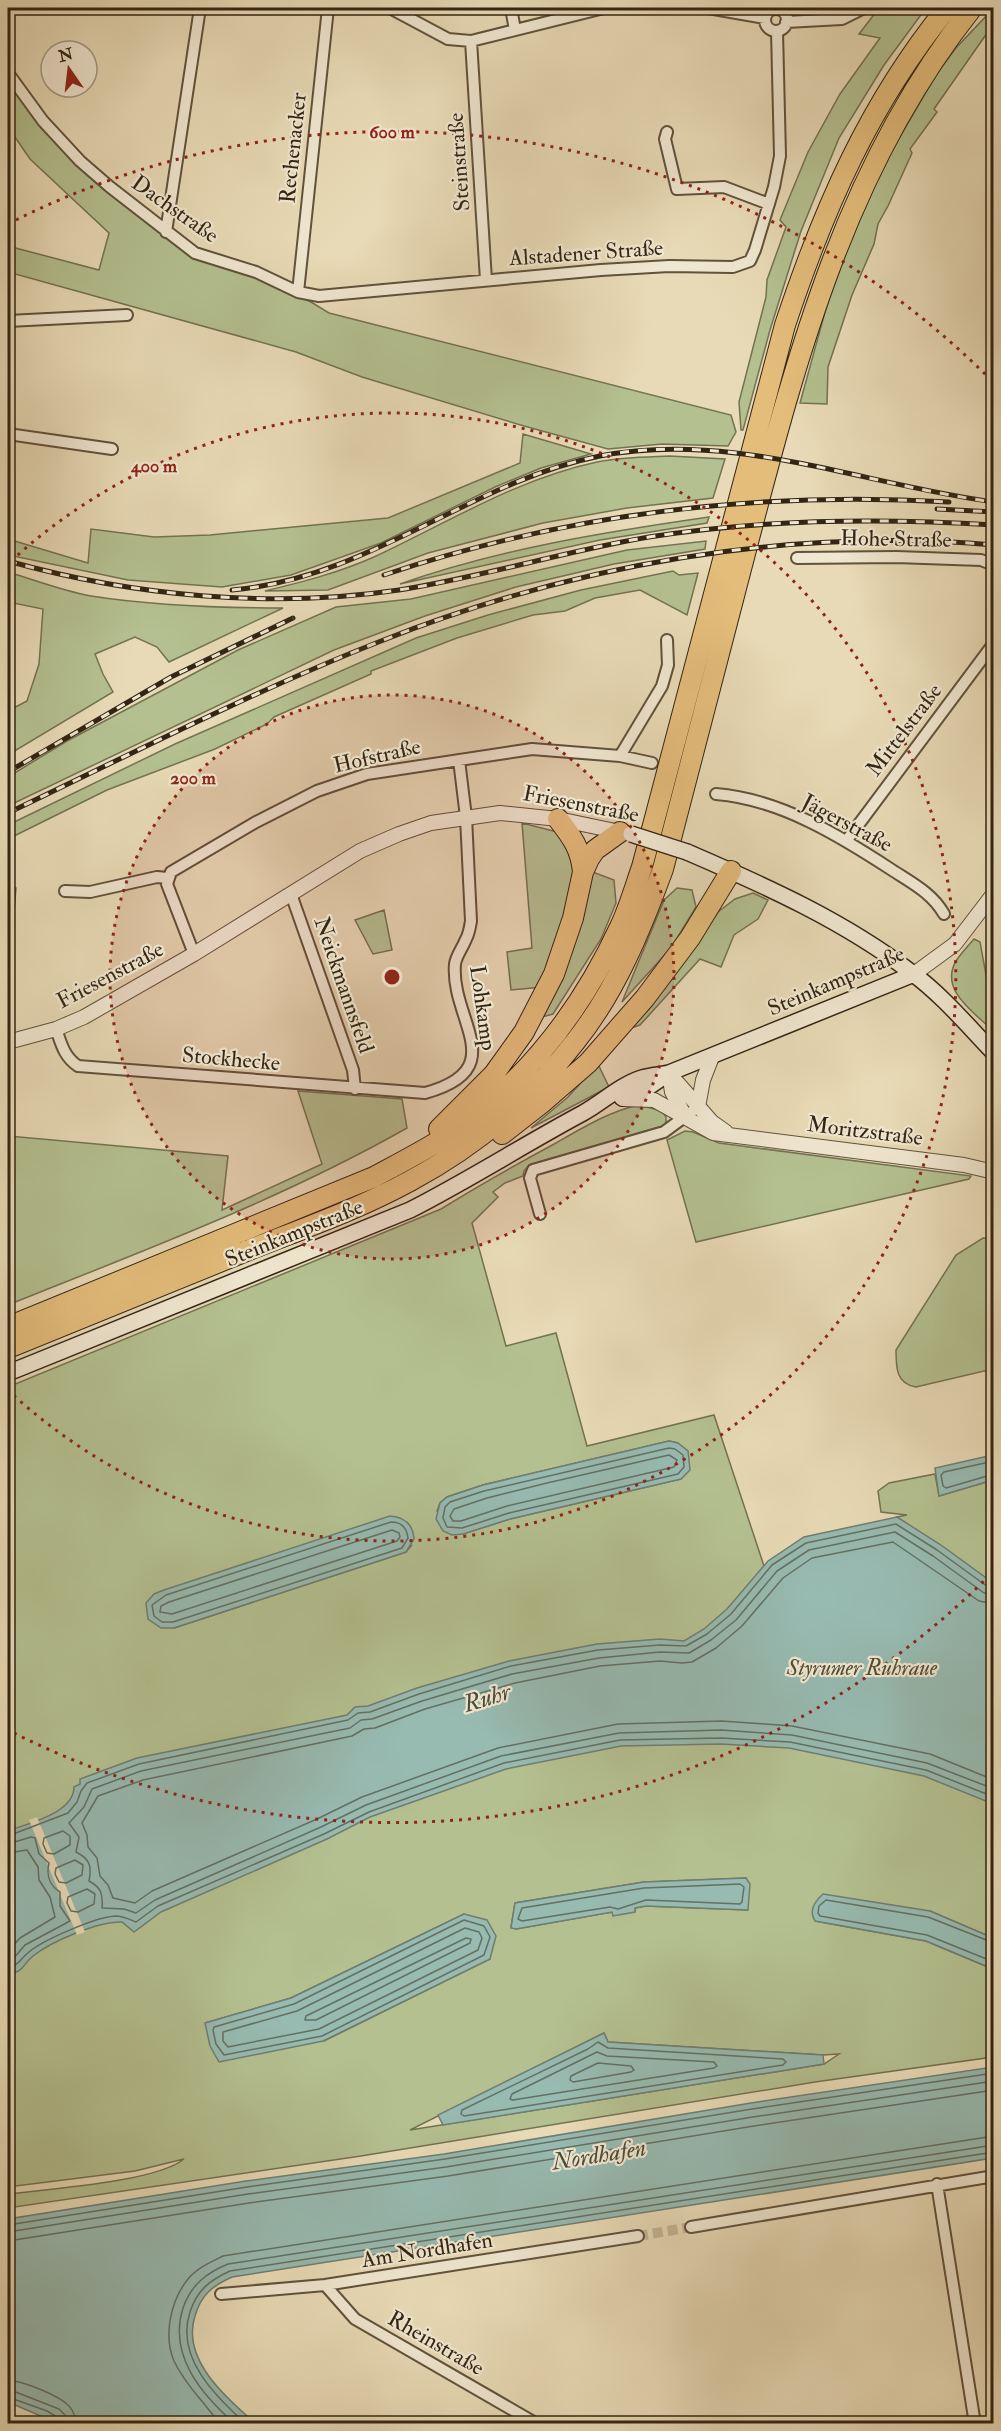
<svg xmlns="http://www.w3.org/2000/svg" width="1001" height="2431" viewBox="0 0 1001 2431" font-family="'IM FELL Double Pica',serif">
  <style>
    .green { fill: #b4c090; stroke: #737252; stroke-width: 1.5; fill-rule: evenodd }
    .water { fill: #97bab1; stroke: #6f7e72; stroke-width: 1.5 }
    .pier { fill: #e8dab6 }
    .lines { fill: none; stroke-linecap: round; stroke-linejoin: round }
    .shore { stroke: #647062; stroke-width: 1.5 }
    .minor-tunnel { stroke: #c4b696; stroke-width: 10; stroke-dasharray: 10 5; stroke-linecap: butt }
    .minor-casing { stroke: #60523c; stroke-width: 14 }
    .tertiary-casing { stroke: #60523c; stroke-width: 16 }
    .secondary-casing { stroke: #322514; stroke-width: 18 }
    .motorway-casing { stroke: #322514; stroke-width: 22 }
    .minor { stroke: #f0e7d0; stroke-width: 10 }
    .tertiary { stroke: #f0e7d0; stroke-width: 14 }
    .secondary { stroke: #f0e7d0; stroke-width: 15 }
    .motorway { stroke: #e4bd7b; stroke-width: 20 }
    .rail-casing { stroke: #322514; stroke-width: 5 }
    .rail { stroke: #f0e7d0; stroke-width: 3; stroke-dasharray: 9; stroke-linecap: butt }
    .secondary-bridge-casing { stroke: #322514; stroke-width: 18; stroke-linecap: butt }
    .secondary-bridge { stroke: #f0e7d0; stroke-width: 15 }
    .ring { fill: none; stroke: #8f2418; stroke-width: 3; stroke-dasharray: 3 6 }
    .labels { text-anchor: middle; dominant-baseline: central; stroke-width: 4.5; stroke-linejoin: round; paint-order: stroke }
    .street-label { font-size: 22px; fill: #322514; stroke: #f0e7d0 }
    .park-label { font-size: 22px; font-style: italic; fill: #524c33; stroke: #f0e7d0 }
    .water-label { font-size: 24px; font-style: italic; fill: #4b4a3b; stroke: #f0e7d0 }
    .centre { fill: #8f2418; stroke: #f0e7d0; stroke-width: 3 }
    .ring-label { font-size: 18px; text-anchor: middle; font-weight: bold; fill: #8f2418; stroke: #f0e7d0; stroke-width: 4.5; stroke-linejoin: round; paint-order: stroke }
  </style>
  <rect width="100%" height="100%" fill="#e8dab6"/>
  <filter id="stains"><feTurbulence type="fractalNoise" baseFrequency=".00333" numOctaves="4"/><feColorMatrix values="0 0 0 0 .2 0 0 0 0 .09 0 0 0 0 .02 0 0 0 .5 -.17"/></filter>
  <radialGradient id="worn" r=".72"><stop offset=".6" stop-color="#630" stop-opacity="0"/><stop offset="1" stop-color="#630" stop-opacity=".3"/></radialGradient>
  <path class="green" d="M879 8H926L884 65 839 138 801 231 770 330 743 430H741L739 402 766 297 767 280 786 227 780 220 808 152 840 94 880 38 859 34Z
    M990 12 992 26 934 109 937 112 910 149 912 153 888 206 878 224 874 244 852 295 828 367 827 404 800 403 833 283 880 171 936 75 955 49Z
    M8 81 40 124 195 253 256 277 311 302 329 313 731 415 736 432 728 446 662 444 608 449 524 426 362 377 296 352 8 272V246L99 270 109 233 30 159 8 127Z
    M523 434 591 454 541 468 495 487 381 543 291 575 222 587 128 580 8 555V539L88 563 91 529 154 537 210 535 388 518 520 463Z
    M670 456 725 459 713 498 627 508 543 523 428 553 328 590 265 591C302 582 338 573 374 557 447 523 517 479 597 462 621 457 646 457 670 456Z
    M709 517 707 523 600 540 400 584C499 549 605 532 709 517Z
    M706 541 705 549 614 564 516 587 425 616 334 650 8 806V777L67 741 238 650 336 607 411 599 627 550Z
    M673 571 679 575 698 573 687 615 640 590 595 598 565 611 533 615 457 638 371 671V674L274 717 267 724 215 749 107 790 8 839V825L175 744 416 638 488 615 581 590Z
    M8 572C35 580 63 591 91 596 155 606 219 608 283 608L169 662 157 647 135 637 95 654 103 674 113 692 8 755V711L27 701 39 664 43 609 8 602Z
    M522 823 561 833 574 867 564 921 543 987 511 990 507 952 532 948Z
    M590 871 614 880 616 903 601 939 553 1014 538 1018Z
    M8 884 16 888 8 983Z
    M677 888 692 890 696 907 671 948 622 1002 664 900Z
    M753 893 768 900 758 919 734 935 721 967 700 959 640 1025 631 1028 718 912 735 899Z
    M384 910 392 950 373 954 355 920Z
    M974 939 980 942 993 1013 992 1030C974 1012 939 990 956 961 961 953 968 946 974 939Z
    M598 1064 609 1087 531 1128 568 1097Z
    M298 1091 402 1099 407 1128C280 1200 142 1251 8 1305L9 1136 228 1156 222 1210 322 1164Z
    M639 1105 662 1111 666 1117V1125L529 1165 524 1171 523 1176 505 1183 493 1192 498 1197 472 1223 506 1346 556 1333 587 1446 714 1415 764 1566 741 1594 902 1521 897 1517 907 1515 881 1512 878 1491 889 1483 935 1474 939 1496 993 1480V1938L930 1911 815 1921 926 1941 993 1969V2057L815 2082 361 2156 8 2208V2194C48 2189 156 2182 184 2159L135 2171 8 2187V1387L441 1209C478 1186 517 1164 556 1143 582 1128 610 1111 639 1105ZM669 1441 678 1443 681 1479 510 1519 463 1534 437 1511 440 1503 447 1497 483 1485ZM411 1546 406 1552 174 1628ZM746 1878 747 1910 646 1906 635 1908V1911L613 1915 612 1912 516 1929 511 1927 515 1903 644 1882ZM464 1914 490 1959 324 2041 205 2023 291 1998ZM604 2033 608 2042 823 2055 839 2054 824 2064 410 2130Z
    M685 1131 693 1132 719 1143 971 1176 969 1179 696 1242 667 1140Z
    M983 1238 993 1239V1369L916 1387C896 1384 896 1367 896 1350L956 1255Z"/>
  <path class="water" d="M669 1441 678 1443 688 1451 690 1470 681 1479 510 1519 463 1534 452 1535 443 1531 436 1519 440 1503 447 1497 483 1485Z
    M993 1455V1480L939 1496 935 1468Z
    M390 1516C405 1517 413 1524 414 1539L406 1552 174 1628H161L148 1619 146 1603 154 1594 164 1590Z
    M897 1517 941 1545 993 1583V1804L924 1776 789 1748 721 1744 621 1746 506 1769 370 1817 327 1839 161 1912 134 1932 122 1922C99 1921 52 1941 33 1956 20 1967 27 1969 8 1975V1831C29 1823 74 1813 74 1787L80 1784V1779L137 1758 347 1715 355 1707 368 1706 417 1688 509 1661 597 1644 660 1639 684 1641 704 1629 727 1609 768 1561 804 1537Z
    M746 1878 750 1884 748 1910 646 1906 635 1908V1912L613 1916 612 1912 516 1929 511 1928 515 1903 644 1882Z
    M823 1894 930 1911 993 1938V1969L926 1941 815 1921C808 1910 815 1901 823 1894Z
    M464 1914 487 1920 496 1936 490 1959 323 2041 219 2062 210 2046 205 2023 291 1998Z
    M604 2033 608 2042 823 2055 824 2064 443 2125 438 2115Z
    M993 2067V2158L232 2277C212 2286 201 2295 195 2316 181 2359 226 2398 255 2423H57L8 2402V2219L246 2181 444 2154 751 2103Z"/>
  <path class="pier" d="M37 1817 85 1932 77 1935 29 1820Z"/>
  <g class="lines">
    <path class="shore" d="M669 1448 675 1449 683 1455 684 1467 678 1474 509 1513 462 1528 447 1527 443 1518 445 1507 450 1502 484 1491Z
      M669 1455 677 1460 674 1467 507 1506 461 1521H453L450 1516 454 1509 487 1498 547 1483Z
      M994 1461 944 1472 941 1475 943 1486 946 1488 994 1474
      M391 1522C402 1522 407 1528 408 1538L402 1548 173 1622H162L154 1616 152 1605 166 1595Z
      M392 1530 399 1533 400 1537 397 1541 172 1614 160 1612 161 1606 169 1602Z
      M994 1595 984 1593 933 1556 895 1532 809 1550 777 1571 736 1620 711 1640 689 1653 660 1652 599 1658 512 1674 422 1701 372 1719 361 1720 350 1728 141 1771 92 1789 84 1807 69 1823 79 1837 76 1852C90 1859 92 1866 89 1881 102 1888 103 1895 102 1908L124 1909 136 1913 155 1900 321 1827 366 1805 501 1756 619 1733 721 1730 792 1735 927 1763 994 1789
      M994 1604 979 1601 893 1542 812 1558 783 1578 742 1626 716 1648 692 1662 682 1663 660 1661 600 1666 515 1683 425 1709 375 1728 364 1729 352 1736 143 1780 98 1796 82 1823 87 1835 88 1847 97 1858 100 1876 108 1885 113 1898 135 1903 152 1891 317 1819 362 1797 498 1748 618 1724 722 1721 792 1726 930 1754 994 1780
      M63 1831 70 1836V1845L54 1854 47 1853 43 1844 44 1838Z
      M8 1836 68 1813 77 1802 81 1791 87 1783 139 1764 348 1720 358 1713 370 1712 419 1694 511 1666 598 1650 660 1645 686 1646 707 1634 731 1614 772 1565 806 1543 896 1524 937 1550 988 1587 994 1588
      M8 1844 31 1837 35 1838 39 1854 49 1863C46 1876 49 1885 60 1892V1906L70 1921 25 1945 13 1959 8 1961
      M8 1853 27 1850 38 1867 39 1880 50 1897 55 1917 20 1938 8 1951
      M75 1860 83 1865 82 1875 66 1883 59 1882 55 1874 56 1868Z
      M740 1884 744 1887 742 1902 740 1904 646 1900 618 1909 610 1907 522 1921 518 1919 522 1908 644 1888Z
      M87 1889 95 1894 94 1904 78 1912 71 1911 67 1903 68 1897Z
      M464 1920 484 1926 490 1937 484 1955 322 2036 224 2055 216 2044 213 2030 214 2027 294 2004Z
      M465 1928 479 1932 482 1938 478 1950 319 2029 228 2047 223 2041V2032L297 2011Z
      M466 1938 471 1939 470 1943 316 2020H305L306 2016Z
      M994 1943 928 1917 826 1900 819 1906 818 1913 820 1916 927 1935 994 1962
      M8 1969C19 1965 20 1959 29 1952 43 1940 96 1917 115 1916 123 1916 129 1919 136 1922L158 1906 324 1834 369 1812 504 1763 620 1740 721 1738 790 1742 926 1770 994 1797
      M598 2042 608 2048 783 2059 786 2062 783 2065 464 2116 461 2114 462 2110 588 2049Z
      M597 2052 607 2056 714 2062 717 2066 714 2068 513 2100 510 2099 512 2094Z
      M598 2063 631 2066 634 2070 631 2072 573 2082 570 2080 571 2076Z
      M8 2225 247 2187 445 2159 752 2109 994 2073
      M8 2232 248 2194 446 2167 753 2117 994 2081
      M8 2241 249 2203 448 2176 754 2126 994 2090
      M8 2380C22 2381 59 2395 69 2406 74 2411 75 2417 76 2424
      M8 2389 59 2409 65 2415 67 2424
      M8 2397 47 2411 57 2417 59 2424
      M221 2424C213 2416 207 2407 200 2399 190 2387 181 2376 174 2361 163 2335 171 2300 188 2279 197 2268 211 2262 223 2256L994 2136
      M235 2424C201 2394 168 2355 183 2308 191 2285 206 2273 228 2264L994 2145
      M246 2424C215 2396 175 2357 190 2312 197 2290 210 2280 230 2271L994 2152"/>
    <path class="minor-tunnel" d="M638 2236 691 2227"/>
    <defs>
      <path id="minor" d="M390 8 448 39 471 41 604 8
        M511 8 515 30
        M708 8 765 18
        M765 20a11 11 0 1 1 22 0a11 11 0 1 1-22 0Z
        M786 22 842 19 864 8
        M471 41 486 280
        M8 73 43 121 80 161 110 187 195 253 256 272 298 292 319 296 601 270 669 266 733 267 750 261 755 250 774 187 780 156 777 31
        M667 132 665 139 677 189 724 187 769 204
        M166 232 200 8
        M298 292 328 8
        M8 321 127 315
        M8 434 112 449
        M797 558 896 557 981 560 994 565
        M620 756 652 763
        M716 794C780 799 840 836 892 870 912 883 932 893 944 914
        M847 840 994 643
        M65 891 90 892 157 877 167 878
        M291 894 353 1070 355 1089
        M194 954 167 884 171 872 256 822 317 791 367 774 532 749 620 756 662 686 668 665 667 640
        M56 1029C61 1043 64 1057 78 1066L425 1093C513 1069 450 1020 455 964 456 956 463 947 466 939 469 934 470 927 471 921L466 817 459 760
        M540 1214 530 1178 533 1170 664 1132 698 1107
        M937 2184 975 2424
        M691 2227 994 2176
        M325 2285 355 2319 537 2424
        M221 2294 325 2285 638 2236"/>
      <path id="tertiary" d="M914 974 955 944 994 893
        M8 1042 56 1029 84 1017 194 954 360 851 399 834 431 823 500 813 558 819 620 832
        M669 1073 712 1122 726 1132
        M669 1073 672 1092 685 1116
        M623 1099 654 1100 713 1133 964 1165 994 1172
        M698 1107 703 1080 712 1057"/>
      <path id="secondary" d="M687 852C766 886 844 921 912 973 942 995 968 1026 994 1053
        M622 1098 650 1086 669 1073 914 974
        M8 1373 410 1210C469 1180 525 1144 583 1113 603 1102 620 1085 642 1078 651 1075 661 1075 669 1073"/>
      <path id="motorway" d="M558 819C572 837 581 849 583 872
        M439 1129 494 1074 524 1032 554 974 573 918 583 872 589 859 595 850 620 832
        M502 1134 543 1102 588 1063 645 998 690 938 731 871
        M8 1327 374 1177C409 1158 445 1140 476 1115 539 1065 586 1000 620 927 629 908 635 887 642 867L785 325C824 208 869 104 947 8
        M8 1348C85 1317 162 1286 239 1254 296 1231 355 1211 410 1181 474 1147 531 1099 575 1042 616 991 641 929 663 869 691 760 720 651 748 542 798 351 847 165 972 8"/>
    </defs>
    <use href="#minor" class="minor-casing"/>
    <use href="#tertiary" class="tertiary-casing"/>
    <use href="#secondary" class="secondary-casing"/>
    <use href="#motorway" class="motorway-casing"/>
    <use href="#minor" class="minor"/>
    <use href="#tertiary" class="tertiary"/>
    <use href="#secondary" class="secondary"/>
    <use href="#motorway" class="motorway"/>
    <defs>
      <path id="rail" d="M937 509 994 512
        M8 561C133 596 270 609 399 590 483 577 565 551 649 537 763 519 879 518 994 525
        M384 575C566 514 757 491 949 502
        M232 590C371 578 469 482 600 456 733 430 864 485 994 502
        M8 772 171 677 293 618
        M8 813C131 754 254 691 381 641 573 565 787 527 994 545"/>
    </defs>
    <use href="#rail" class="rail-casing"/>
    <use href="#rail" class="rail"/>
    <defs>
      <path id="secondary-bridge" d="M631 834 687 852"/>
    </defs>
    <use href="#secondary-bridge" class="secondary-bridge-casing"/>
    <use href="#secondary-bridge" class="secondary-bridge"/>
  </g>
  <circle cx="392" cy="977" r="282" fill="#8f2418" fill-opacity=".12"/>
  <g class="ring">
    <circle cx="392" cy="977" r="282"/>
    <path d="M11 561A564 564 0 1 1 11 1393"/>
    <path d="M990 1575A845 845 0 0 1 8 1730M8 224A845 845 0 0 1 990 379"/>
  </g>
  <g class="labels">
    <g class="street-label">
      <text transform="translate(293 148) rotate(-84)">Rechenacker</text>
      <text transform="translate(459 162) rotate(-94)">Steinstraße</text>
      <text transform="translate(175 209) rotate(35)">Dachstraße</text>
      <text transform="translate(586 253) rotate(-4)">Alstadener Straße</text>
      <text transform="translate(896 539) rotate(1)">Hohe Straße</text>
      <text transform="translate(904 730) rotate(-53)">Mittelstraße</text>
      <text transform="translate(377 756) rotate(-13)">Hofstraße</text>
      <text transform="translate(581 804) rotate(11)">Friesenstraße</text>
      <text transform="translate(847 823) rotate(28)">Jägerstraße</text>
      <text transform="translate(110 975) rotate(-28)">Friesenstraße</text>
      <text transform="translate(836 981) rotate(-23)">Steinkampstraße</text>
      <text transform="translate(344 985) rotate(71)">Neickmannsfeld</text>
      <text transform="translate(483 1008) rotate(82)">Lohkamp</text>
      <text transform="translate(231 1059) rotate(5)">Stockhecke</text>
      <text transform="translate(865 1131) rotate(7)">Moritzstraße</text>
      <text transform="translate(294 1233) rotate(-22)">Steinkampstraße</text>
      <text transform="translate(427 2250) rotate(-9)">Am Nordhafen</text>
      <text transform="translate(436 2343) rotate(30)">Rheinstraße</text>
    </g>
    <g class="park-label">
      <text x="862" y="1668">Styrumer Ruhraue</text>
    </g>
    <g class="water-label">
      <text transform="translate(487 1698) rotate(-17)">Ruhr</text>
      <text transform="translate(599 2155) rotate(-9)">Nordhafen</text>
    </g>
  </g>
  <circle cx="392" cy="977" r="9" class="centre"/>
  <g class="ring-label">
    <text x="392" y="138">600 m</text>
    <text x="154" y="472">400 m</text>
    <text x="193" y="784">200 m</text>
  </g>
  <rect width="1001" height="2431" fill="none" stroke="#e8dab6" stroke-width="30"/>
  <rect x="9" y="9" width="983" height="2413" fill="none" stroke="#322514" stroke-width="3"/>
  <rect x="15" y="15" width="971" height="2401" fill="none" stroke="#322514" stroke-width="1.5"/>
  <g transform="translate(69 69) rotate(346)"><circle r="28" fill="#f0e7d0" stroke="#a49985" stroke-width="1.5"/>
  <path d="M0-4.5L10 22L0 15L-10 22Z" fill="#8f2418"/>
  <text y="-9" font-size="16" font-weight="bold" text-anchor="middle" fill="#322514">N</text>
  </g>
  <rect width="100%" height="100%" filter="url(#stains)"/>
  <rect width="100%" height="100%" fill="url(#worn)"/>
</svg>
